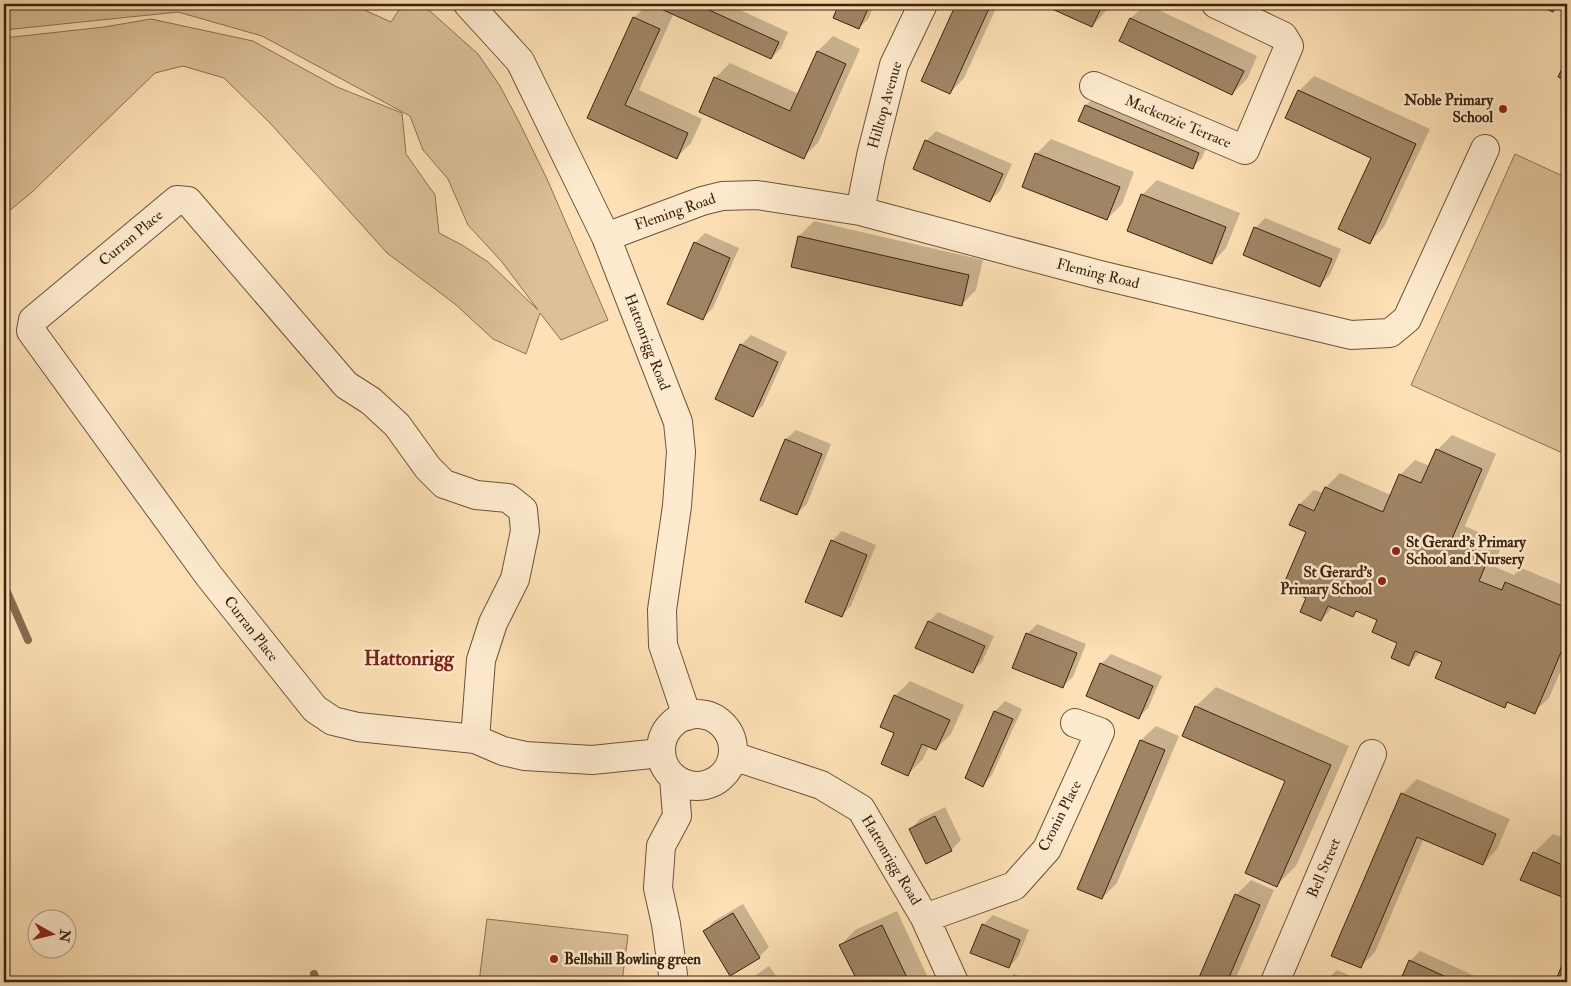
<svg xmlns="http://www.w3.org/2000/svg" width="1571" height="986" viewBox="0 0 1571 986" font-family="'IM FELL Double Pica',serif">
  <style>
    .green { fill: #dcc099; stroke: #8c7154 }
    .shadow { fill: #0003 }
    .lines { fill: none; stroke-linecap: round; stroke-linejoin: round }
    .stream { stroke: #886d50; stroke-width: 8 }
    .building { fill: #a08565; stroke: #3c220e }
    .minor-casing { stroke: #6c5238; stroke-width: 30 }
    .minor { stroke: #feebcf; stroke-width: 28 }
    .poi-dot { fill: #8f2418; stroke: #feebcf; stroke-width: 2 }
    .labels { text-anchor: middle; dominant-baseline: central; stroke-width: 5; stroke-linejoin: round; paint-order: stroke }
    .poi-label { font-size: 15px; font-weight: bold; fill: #3c220e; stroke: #feebcf; text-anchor: end }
    .street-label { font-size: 15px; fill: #3c220e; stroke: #feebcf }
    .district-label { font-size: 20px; font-weight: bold; fill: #7a1f14; stroke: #feebcf }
  </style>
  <rect width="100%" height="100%" fill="#fde0b5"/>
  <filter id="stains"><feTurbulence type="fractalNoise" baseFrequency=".004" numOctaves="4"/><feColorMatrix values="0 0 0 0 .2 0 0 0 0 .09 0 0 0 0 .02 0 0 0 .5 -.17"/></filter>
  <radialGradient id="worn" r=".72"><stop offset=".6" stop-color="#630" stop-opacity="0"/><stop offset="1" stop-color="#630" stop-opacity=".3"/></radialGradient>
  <path class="green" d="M4 4H351L391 22 403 4H419L431 12 478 54 500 86 518 120 547 179 608 320 561 340 540 313 526 354 493 339 455 304 387 253 270 123 224 78 183 66 155 73 31 193 4 215V38L104 27 151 19 253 41 337 87 402 113 406 154 435 195 439 233 462 245 488 262 538 310 502 262 468 225 448 179 423 150 410 116 262 36 178 12 4 30Z
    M1515 154 1567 178V455L1411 385Z
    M487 919 628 935 622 982H479Z"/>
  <path class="shadow" d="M603 4H614L610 8Z
    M648 4H727L788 32 781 48 771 58 674 13 639 90 702 119 691 143 676 158 588 117 634 18Z
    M841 4H874L869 18 859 28 835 18Z
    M958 4H998L964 78 950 93 923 81Z
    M1044 4H1110L1106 11 1092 26Z
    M1146 4 1257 56 1247 79 1232 94 1120 41 1131 18Z
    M1303 4H1319L1314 9Z
    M833 36 860 49 818 143 803 157 715 78 730 63 799 94 818 51Z
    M1314 76 1430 129 1384 227 1370 242 1373 158 1299 91Z
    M1096 96 1208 143 1202 158 1192 168 1086 105Z
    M936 131 1012 164 1000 191 990 201 926 141Z
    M1051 139 1134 172 1122 204 1107 219 1036 154Z
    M1157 180 1240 213 1226 248 1212 263 1142 195Z
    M1265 218 1341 249 1330 275 1320 285 1255 228Z
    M814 221 983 260 976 290 962 304 793 266 799 236Z
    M705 233 739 248 713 308 703 318 695 243Z
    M751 335 787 352 763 405 753 415 741 345Z
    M796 430 831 444 807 504 797 513 762 499 786 439Z
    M1452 435 1496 454 1465 526 1503 543 1493 566 1514 575 1521 568 1567 587V656L1549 698 1534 712 1509 702 1504 707 1443 662 1421 652 1409 664 1399 642 1379 619 1358 610 1353 616 1333 607 1321 620 1308 598 1307 531 1300 504 1314 490 1323 493 1326 487 1340 473 1391 495 1400 475 1415 460 1430 466 1437 450Z
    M842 531 876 545 851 606 841 616 832 541Z
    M938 612 994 636 982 662 972 672 929 622Z
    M1037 624 1086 644 1073 677 1063 686 1027 634Z
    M1111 654 1162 676 1148 708 1138 718 1087 696 1101 664Z
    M910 681 964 705 951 734 936 749 929 746 923 759 908 774 896 733 895 696Z
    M1216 687 1349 746 1296 866 1277 885 1287 781 1184 735 1196 706Z
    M1005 701 1022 709 992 775 983 785 966 778 995 711Z
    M1156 726 1179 736 1117 883 1102 898 1141 740Z
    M1417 779 1510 819 1497 849 1483 864 1424 838 1375 952 1360 967 1402 794Z
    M945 807 961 840 951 850 911 829 920 819Z
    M1553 834 1567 839V898L1521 880 1534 853Z
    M1251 880 1274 890 1234 982H1198L1236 895Z
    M743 904 769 947 759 957 705 931 714 921Z
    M897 911 930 982H859L841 945 855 930Z
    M993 915 1029 930 1018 957 1009 967 983 925Z
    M1420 951 1488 982H1411L1402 978 1410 961Z
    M769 966 780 982H746Z
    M1337 970 1365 982H1324Z
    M1014 974 1033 982H1006Z"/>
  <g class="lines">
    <path class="stream" d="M4 585 28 640
      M314 974 317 982"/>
  </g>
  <path class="building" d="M650 4H696L779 42 771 59Z
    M839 4H870L859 29 833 18Z
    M956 4H991L950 94 921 81Z
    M1041 4H1103L1092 27Z
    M1535 4H1557L1553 12Z
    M633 17 660 29 625 105 688 133 677 159 587 118Z
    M1130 18 1244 71 1232 95 1119 41Z
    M817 51 846 64 804 159 699 112 714 77 790 111Z
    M1567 58V81L1558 77Z
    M1298 90 1416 144 1370 244 1338 229 1371 158 1285 118Z
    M1085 105 1199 153 1193 169 1078 121Z
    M925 140 1003 174 990 202 913 169Z
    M1035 153 1120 187 1107 220 1022 187Z
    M1141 194 1226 227 1212 264 1127 231Z
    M1254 227 1332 259 1320 287 1243 255Z
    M798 236 969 275 962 306 791 267Z
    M694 242 730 258 703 320 667 304Z
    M740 344 778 362 753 417 715 399Z
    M785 439 822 454 797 515 760 500Z
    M1436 449 1482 469 1451 541 1489 557 1479 581 1502 590 1505 582 1567 608V638L1535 714 1507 702 1505 708 1435 678 1442 662 1415 651 1409 666 1391 658 1397 643 1372 632 1377 620 1356 611 1353 617 1328 606 1321 621 1300 612 1306 598 1282 588 1306 532 1289 525 1299 504 1314 511 1325 487 1383 512 1399 474 1421 483Z
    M831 540 867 555 842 617 805 602Z
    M928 621 985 646 973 673 915 648Z
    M1026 633 1077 653 1063 688 1012 668Z
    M1100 663 1153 686 1139 719 1086 696Z
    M894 695 950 720 936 750 922 744 908 776 881 764 894 733 880 727Z
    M1195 706 1331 765 1277 887 1245 873 1285 781 1182 736Z
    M994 711 1013 719 983 787 965 778Z
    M1140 740 1165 750 1102 899 1077 889Z
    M1401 793 1496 834 1483 865 1417 837 1361 968 1331 956Z
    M935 816 952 851 926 864 909 829Z
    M1533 852 1567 867V899L1520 880Z
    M1235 894 1260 905 1227 982H1197Z
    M733 913 760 958 730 976 703 931Z
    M982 924 1020 940 1009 968 970 953Z
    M882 925 909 982H858L839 945Z
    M1567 953V982H1555Z
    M1409 960 1457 982H1408L1401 979Z"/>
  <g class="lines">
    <defs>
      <path id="minor" d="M468 4 520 61 606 237 678 422 681 452 677 506 662 610 663 645 687 716
        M1094 86 1245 150 1289 46 1283 36 1216 4
        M860 211 871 156 894 65 923 4
        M606 237 702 201 722 196 757 195 860 211 1096 274 1351 335 1390 333 1407 319 1485 149
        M661 750a36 36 0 1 1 72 0a36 36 0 1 1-72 0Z
        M475 739 481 660 493 623 515 579 525 531 523 510 508 498 476 495 444 484 428 468 397 425 371 401 346 385 188 201 177 200 33 320 31 331 209 576 315 709 333 721 358 727 475 739 503 751 525 756 592 760 661 753
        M733 756 821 785 861 809 925 918 954 982
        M925 918 1014 886 1047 849 1100 732 1075 723
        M674 982 666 924 658 888 661 846 677 816 674 778
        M1275 982 1372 754"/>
    </defs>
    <use href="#minor" class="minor-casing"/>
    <use href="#minor" class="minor"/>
  </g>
  <g class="poi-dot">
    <circle cx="1503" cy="109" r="5"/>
    <circle cx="1396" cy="551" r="5"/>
    <circle cx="1382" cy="581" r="5"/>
    <circle cx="554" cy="959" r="5"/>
  </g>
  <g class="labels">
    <g class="poi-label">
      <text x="1493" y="100">Noble Primary<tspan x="1493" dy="17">School</tspan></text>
      <text x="1406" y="542" text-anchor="start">St Gerard's Primary<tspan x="1406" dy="17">School and Nursery</tspan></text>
      <text x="1372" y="572">St Gerard's<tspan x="1372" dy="17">Primary School</tspan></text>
      <text x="564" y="959" text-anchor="start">Bellshill Bowling green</text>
    </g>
    <g class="street-label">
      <text transform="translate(885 105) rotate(-74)">Hilltop Avenue</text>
      <text transform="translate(1178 122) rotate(23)">Mackenzie Terrace</text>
      <text transform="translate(675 212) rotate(-19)">Fleming Road</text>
      <text transform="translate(131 238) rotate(-40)">Curran Place</text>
      <text transform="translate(1098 274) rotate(14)">Fleming Road</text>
      <text transform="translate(647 342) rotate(69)">Hattonrigg Road</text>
      <text transform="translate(251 629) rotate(52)">Curran Place</text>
      <text transform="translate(1060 816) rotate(-63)">Cronin Place</text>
      <text transform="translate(891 860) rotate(59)">Hattonrigg Road</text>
      <text transform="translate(1324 868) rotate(-67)">Bell Street</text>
    </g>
    <g class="district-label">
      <text x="409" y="658">Hattonrigg</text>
    </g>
  </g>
  <rect width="1571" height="986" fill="none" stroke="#fde0b5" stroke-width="20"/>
  <rect x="5" y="5" width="1561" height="976" fill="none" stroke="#3c220e" stroke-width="2.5"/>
  <rect x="10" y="10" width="1551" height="966" fill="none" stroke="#3c220e"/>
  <g transform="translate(52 934) rotate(98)"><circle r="24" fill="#feebcf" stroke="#b09b82"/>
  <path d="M0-4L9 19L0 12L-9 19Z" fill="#8f2418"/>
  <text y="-8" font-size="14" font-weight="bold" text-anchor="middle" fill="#3c220e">N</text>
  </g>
  <rect width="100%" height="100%" filter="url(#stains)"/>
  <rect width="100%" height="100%" fill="url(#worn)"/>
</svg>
